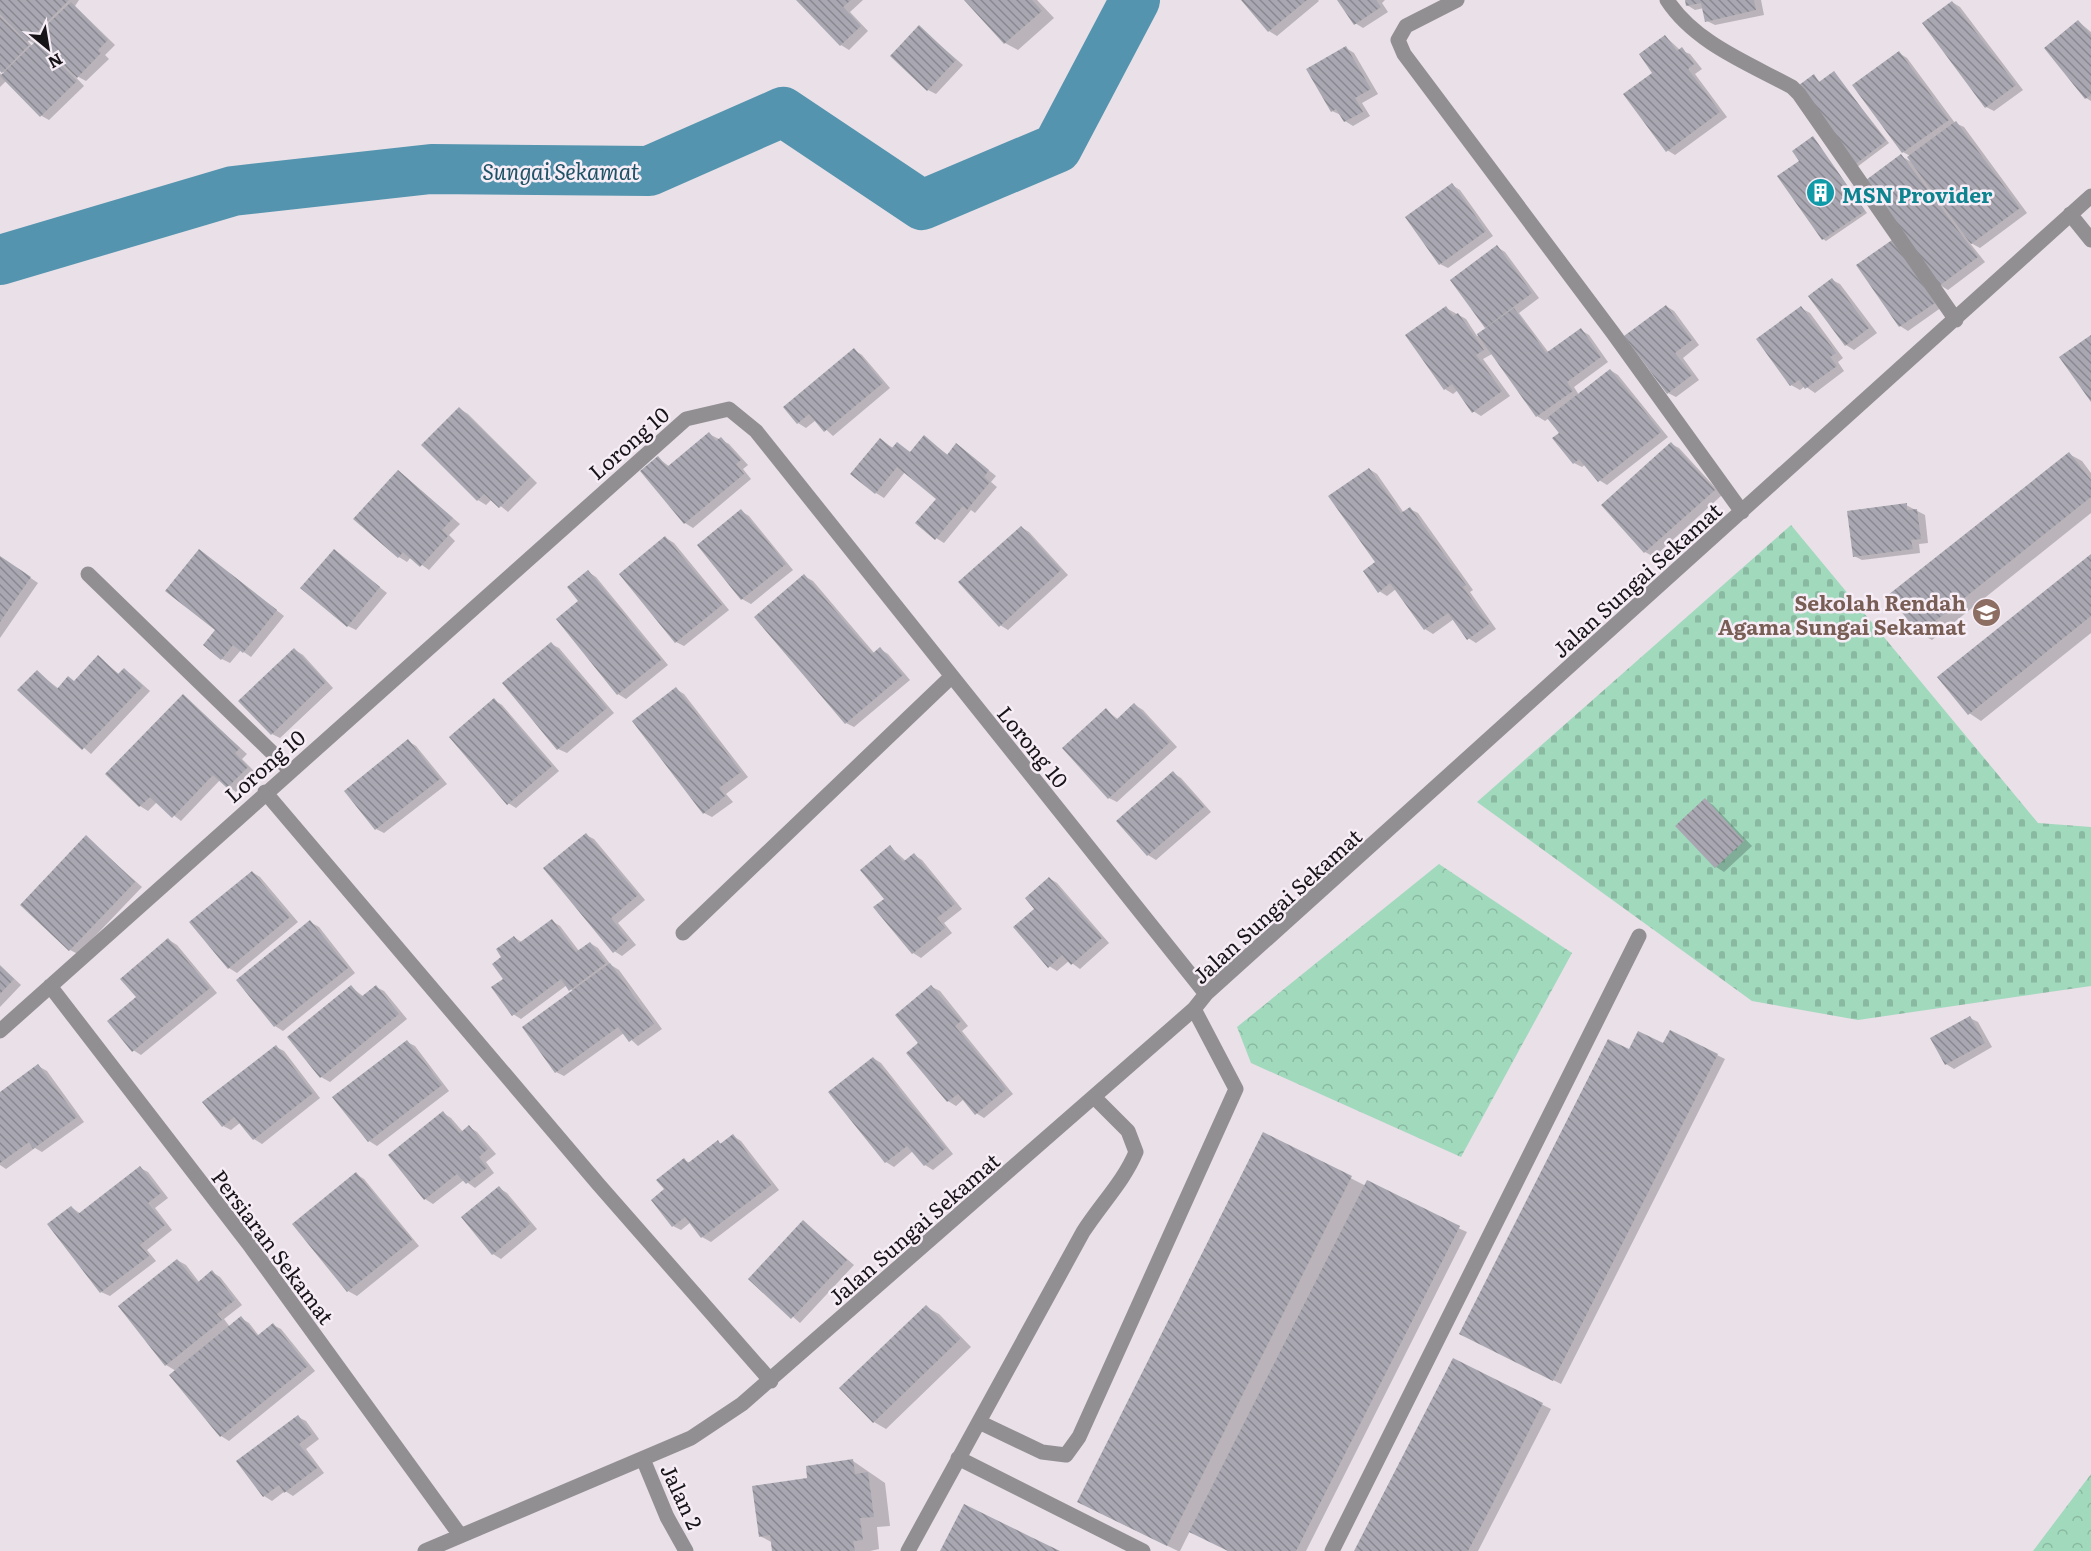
<svg xmlns="http://www.w3.org/2000/svg" width="2091" height="1551" viewBox="0 0 2091 1551" font-family="Literata,serif">
  <style>
    .forest { fill: url(#forest-crowns) }
    .cemetery { fill: url(#cemetery-stones) }
    .shadow { fill: #0003; fill-rule: evenodd }
    .lines { fill: none; stroke-linecap: round; stroke-linejoin: round }
    .river { stroke: #5494ae; stroke-width: 50 }
    .building { fill: url(#building-back-hatch) }
    .minor { stroke: #928f92; stroke-width: 15 }
    .labels { text-anchor: middle; dominant-baseline: central; stroke-width: 5; stroke-linejoin: round; paint-order: stroke }
    .culture-label { font-size: 21px; font-weight: bold; fill: #0d838f; stroke: #f6edf6; text-anchor: start }
    .street-label { font-size: 21px; fill: #171417; stroke: #f6edf6 }
    .education-label { font-size: 21px; font-weight: bold; fill: #785e54; stroke: #f6edf6; text-anchor: end }
    .water-label { font-size: 22px; font-style: italic; fill: #1e5367; stroke: #f6edf6 }
  </style>
  <defs>
    <pattern id="forest-crowns" width="20" height="18" patternUnits="userSpaceOnUse" patternTransform="scale(1.5)"><rect width="20" height="18" fill="#a1d9bd"/><path d="M2 6a3 3 0 1 1 6 0M12 15a3 3 0 1 1 6 0" fill="none" stroke="#8ab9a2"/></pattern>
    <pattern id="cemetery-stones" width="16" height="16" patternUnits="userSpaceOnUse" patternTransform="scale(1.5)"><rect width="16" height="16" fill="#a1d9bd"/><path d="M2 7V4a2 2 0 0 1 4 0v3zM10 15v-3a2 2 0 0 1 4 0v3z" fill="#8ab9a2"/></pattern>
    <pattern id="building-back-hatch" width="6" height="6" patternUnits="userSpaceOnUse" patternTransform="scale(1.5)"><rect width="6" height="6" fill="#a9a8b2"/><path d="M-1 5l2 2M0 0l6 6M5-1l2 2" fill="none" stroke="#898890"/></pattern>
  </defs>
  <rect width="100%" height="100%" fill="#e9e0e8"/>
  <path class="forest" d="M1439 864 1572 953 1461 1157 1251 1063 1237 1027Z
    M2091 1474V1551H2033Z"/>
  <path class="cemetery" d="M1791 525 2038 823 2091 827V986L1858 1020 1752 1001 1477 802Z"/>
  <path class="shadow" d="M0 0H79L75 6 115 45 105 55 109 59 86 81 73 74 84 86 49 120 40 115 7 80 0 87V73L3 76 5 73 0 70ZM26 39 35 44 33 47ZM41 40 49 49 39 43Z
    M798 0H863L850 12 868 31 849 50 841 45Z
    M966 0H1037L1054 18 1018 50 1005 43Z
    M1243 0H1318L1319 1 1277 36 1269 31Z
    M1339 0H1385L1382 3 1388 12 1363 28 1355 23Z
    M1686 0H1761L1764 15 1715 25 1707 21 1704 8 1695 10 1687 5Z
    M1952 2 1960 7 2023 90 1994 111 1986 107Z
    M2079 22 2091 32V101L2086 98Z
    M919 27 963 65 936 94 928 90Z
    M1666 37 1680 50 1690 54 1702 69 1695 74 1727 117 1675 155 1667 150 1654 73Z
    M1346 48 1354 53 1378 94 1362 103 1370 116 1353 126 1345 121 1341 115 1332 111Z
    M1899 53 1907 58 1955 123 1964 127 2027 213 1980 248 1969 242 1985 262 1948 290 1940 285 1901 156 1913 163 1910 156 1903 152 1854 85Z
    M1834 73 1889 143 1857 167 1814 76 1821 83Z
    M1813 138 1867 213 1826 241 1823 239 1801 161Z
    M1452 185 1460 190 1493 236 1448 268 1440 264Z
    M1892 242 1942 307 1908 331 1900 326Z
    M1497 247 1505 252 1539 298 1519 313 1549 353 1581 330 1589 335 1608 362 1574 387 1579 395 1610 370 1618 375 1668 437 1607 485 1599 480 1586 464 1582 467 1574 463 1561 433 1549 418 1545 421 1537 416 1492 354 1483 359 1510 396 1481 416 1473 411 1458 390 1453 394 1445 389 1446 308 1466 319 1477 336 1487 329 1452 280Z
    M1832 280 1840 284 1877 333 1854 350 1846 345Z
    M1666 306 1674 311 1699 345 1683 358 1699 380 1676 397 1668 393Z
    M1801 308 1810 313 1843 358 1838 362 1844 371 1815 393 1805 386 1800 390 1791 385Z
    M854 350 862 355 890 388 833 436 816 420 806 428 798 423Z
    M460 409 468 414 537 483 508 512 492 499 486 505 478 500 423 445Z
    M709 434 729 444 748 465 743 469 751 479 693 528 685 523 658 458 670 467Z
    M924 437 948 455 957 445 996 476 991 482 997 487 975 513 971 510 944 543 936 538 938 499 905 472 884 498 876 493 880 440 893 448 897 444 911 453Z
    M1671 444 1679 448 1722 495 1654 557 1645 552 1603 505Z
    M2069 454 2082 461 2091 473V513L1932 640 1920 633Z
    M1369 469 1377 474 1404 513 1410 509 1418 513 1473 590 1470 592 1496 629 1476 643 1468 638 1454 619 1433 634 1425 629 1396 589 1387 596 1379 591Z
    M398 471 460 524 449 535 455 541 429 570 411 557 407 562 399 557Z
    M1906 505 1925 515 1928 543 1919 544 1920 553 1862 560 1854 556Z
    M741 511 749 516 793 570 751 604 742 599 699 545Z
    M1021 527 1029 532 1068 575 1008 630 1000 625Z
    M666 538 674 543 729 610 684 646 676 642Z
    M200 551 284 616 251 657 241 650 230 663 222 659Z
    M334 551 387 593 356 630 348 626Z
    M2091 556V633L1981 721 1969 713Z
    M0 557 38 583 0 638Z
    M588 572 596 577 668 665 626 699 618 694 580 602Z
    M804 576 813 581 875 654 880 649 888 654 910 680 854 727 846 723Z
    M551 644 559 648 614 713 567 753 558 749Z
    M295 650 303 655 333 688 280 738 272 734Z
    M98 657 120 675 124 670 132 675 150 691 91 754 19 690 37 672 59 689 75 682Z
    M676 689 684 694 748 777 726 794 733 802 712 817 704 813Z
    M183 696 247 754 242 759 255 772 236 792 220 780 181 821 157 802 148 811 140 806 108 774Z
    M494 700 502 705 559 771 516 808 508 803Z
    M1135 705 1143 710 1177 747 1117 802 1109 798 1106 710 1119 720Z
    M408 741 416 746 447 784 384 833 376 829Z
    M1173 773 1181 778 1211 812 1156 860 1148 855Z
    M1705 800 1713 805 1752 846 1724 872 1716 867 1678 826Z
    M586 835 594 839 645 900 618 923 636 945 622 956 614 951Z
    M86 837 142 887 78 954 70 950Z
    M890 847 906 861 914 855 922 860 962 909 944 923 952 933 921 958 913 953 886 899Z
    M252 872 260 877 298 922 237 973 229 968Z
    M1049 878 1057 883 1109 943 1080 969 1069 961 1057 971 1049 966 1036 909Z
    M552 921 560 926 579 951 590 943 598 948 611 965 619 970 662 1029 638 1046 624 1033 564 1076 556 1072 574 992 567 985 521 1019 513 1014 505 979 504 957 514 937 523 943Z
    M310 922 319 927 355 973 283 1031 275 1026 238 980Z
    M169 940 177 945 217 993 141 1055 133 1050Z
    M0 965 21 985 0 1007Z
    M351 987 364 997 376 987 384 991 407 1019 330 1082 321 1077 289 1037Z
    M932 987 940 991 968 1026 962 1031 1013 1094 984 1118 976 1113 964 1099 956 1106 948 1101Z
    M1970 1018 1978 1022 1992 1047 1954 1069 1946 1064Z
    M407 1042 415 1046 449 1091 377 1146 369 1141Z
    M276 1047 284 1051 320 1098 262 1144 254 1139 241 1122 231 1130 223 1126Z
    M1629 1051 1717 1055 1725 1059 1561 1384 1469 1338Z
    M873 1058 881 1063 953 1154 933 1170 925 1165 913 1151 894 1167 886 1162Z
    M38 1066 47 1071 84 1122 42 1152 35 1148 6 1169 0 1165V1094Z
    M443 1113 451 1118 463 1132 469 1127 477 1132 496 1154 486 1162 494 1173 475 1188 464 1180 433 1204 425 1199Z
    M1264 1134 1366 1186 1467 1232 1306 1551H1230L1190 1531 1180 1551H1178L1092 1509Z
    M733 1136 741 1141 779 1190 711 1242 702 1237 691 1222 681 1230 673 1226 666 1190 684 1160 690 1163 718 1142 722 1144Z
    M140 1168 148 1172 168 1198 155 1208 172 1230 147 1250 156 1261 110 1296 101 1292 71 1207 81 1214Z
    M356 1174 364 1179 419 1246 357 1296 348 1291 294 1224Z
    M499 1188 507 1193 537 1229 501 1259 493 1254Z
    M804 1222 854 1265 800 1323 750 1279Z
    M177 1260 186 1265 199 1282 212 1272 220 1277 242 1305 224 1319 230 1327 241 1318 249 1323 259 1336 273 1325 281 1329 315 1371 229 1441 221 1436 176 1371 166 1365Z
    M926 1307 939 1314 971 1347 886 1429 874 1422Z
    M1454 1360 1551 1409 1478 1551H1356Z
    M298 1417 306 1421 319 1439 306 1449 324 1473 293 1496 285 1491 272 1501 264 1496Z
    M853 1461 885 1483 890 1526 877 1527 879 1549 870 1551H774L773 1543 760 1536 809 1480Z"/>
  <g class="lines">
    <path class="river" d="M0 260 233 191 431 169 649 171 783 112 922 205 1057 148 1135 0"/>
  </g>
  <path class="building" d="M0 0H69L27 42 0 14Z
    M796 0H851L843 7 861 26 840 46Z
    M964 0H1032L1042 11 1004 44Z
    M1241 0H1307L1268 32Z
    M1337 0H1376L1381 7 1354 25Z
    M1685 0H1754L1756 10 1705 22 1701 3 1686 6Z
    M1952 1 2016 85 1985 108 1922 23Z
    M71 2 108 40 98 50 101 53 77 78 35 36Z
    M0 17 29 45 2 73 0 71Z
    M2078 20 2091 35V95L2085 99 2044 48Z
    M919 25 956 60 927 91 890 56Z
    M1665 35 1677 51 1682 47 1694 64 1688 69 1720 112 1666 152 1623 94 1652 73 1639 54Z
    M37 40 77 81 40 117 0 76Z
    M1346 46 1371 89 1355 98 1363 112 1344 122 1336 109 1331 112 1306 69Z
    M1899 51 1949 120 1902 153 1852 85Z
    M1834 71 1886 141 1853 166 1795 88 1814 74 1819 82Z
    M1956 121 2020 208 1971 244 1907 157Z
    M1813 136 1865 211 1822 240 1777 176 1799 161 1792 151Z
    M1901 154 1978 257 1939 286 1862 183Z
    M1452 183 1486 231 1439 265 1405 217Z
    M1892 240 1935 303 1899 327 1856 265Z
    M1497 245 1532 293 1485 328 1450 280Z
    M1832 278 1869 328 1845 346 1808 296Z
    M1666 305 1692 340 1675 353 1692 375 1667 394 1624 336Z
    M1446 306 1453 316 1458 313 1484 350 1476 355 1502 391 1472 413 1452 384 1444 390 1405 335Z
    M1801 306 1836 353 1830 357 1837 366 1805 389 1799 380 1790 386 1756 339Z
    M1514 308 1546 353 1581 328 1601 357 1567 382 1573 391 1536 417 1477 334Z
    M2091 335V402L2059 357Z
    M854 348 883 383 824 432 809 414 797 424 783 407Z
    M1610 369 1661 432 1598 482 1579 459 1573 464 1552 438 1559 433 1547 418Z
    M459 407 530 477 499 508 484 494 477 501 421 445Z
    M709 432 716 441 721 437 741 460 736 464 744 474 684 524 640 471 658 456 667 467Z
    M924 435 947 455 956 443 989 470 984 477 990 482 967 510 963 506 935 540 915 523 936 499 897 467 875 494 850 474 880 438 892 448 897 442 910 452Z
    M1671 442 1715 490 1644 553 1601 505Z
    M2069 452 2091 480V497L1919 634 1888 595Z
    M1369 468 1401 513 1410 507 1466 585 1463 587 1489 624 1467 640 1448 613 1424 630 1390 583 1378 593 1363 571 1375 562 1328 496Z
    M398 470 453 518 442 530 448 536 420 567 403 552 398 558 353 519Z
    M1907 503V510L1917 509 1921 539 1911 540 1913 549 1853 557 1847 511Z
    M741 509 786 564 741 600 697 545Z
    M1021 526 1061 570 999 627 958 582Z
    M665 536 722 605 675 643 619 574Z
    M199 549 277 610 243 653 233 645 221 660 203 645 215 630 165 591Z
    M334 549 380 587 347 627 300 588Z
    M2091 554V616L1968 715 1937 677Z
    M0 556 31 577 0 622Z
    M588 570 661 660 617 695 556 619 578 601 567 587Z
    M804 574 872 654 880 647 903 675 845 724 754 617Z
    M551 642 607 708 557 750 502 683Z
    M294 648 326 682 271 735 238 701Z
    M98 655 118 674 124 668 143 686 82 750 17 690 37 670 57 689 68 676 74 681Z
    M676 687 741 772 719 788 725 796 703 814 632 721Z
    M183 694 240 748 235 753 248 767 227 788 213 775 172 818 150 797 139 807 105 774Z
    M494 698 552 766 507 805 449 737Z
    M1134 703 1170 742 1108 799 1062 748 1106 708 1116 720Z
    M408 739 440 779 375 830 344 791Z
    M1173 771 1204 807 1147 856 1116 821Z
    M1705 798 1744 841 1715 868 1675 826Z
    M586 833 638 895 611 918 628 940 613 953 543 868Z
    M86 835 135 882 69 951 20 905Z
    M890 845 903 862 914 853 955 904 937 918 945 928 912 954 873 907 884 899 860 870Z
    M252 871 290 917 228 969 189 922Z
    M1049 877 1102 938 1071 965 1062 955 1048 968 1013 927 1034 909 1025 898Z
    M552 919 576 952 590 942 606 963 569 991 561 979 512 1016 491 987 503 979 492 964 501 957 496 949 514 936 519 943Z
    M310 920 348 968 274 1027 236 980Z
    M168 938 210 988 132 1052 107 1021 136 997 120 979Z
    M610 963 654 1024 629 1042 618 1027 555 1073 522 1027Z
    M0 966 14 979 0 994Z
    M351 985 361 997 376 985 399 1014 320 1078 287 1037Z
    M931 985 961 1021 955 1026 1006 1089 975 1115 958 1094 947 1102 906 1053 918 1043 895 1015Z
    M1970 1016 1985 1043 1945 1065 1930 1038Z
    M1670 1030 1718 1054 1553 1381 1459 1334 1608 1039 1629 1049 1638 1031 1663 1043Z
    M407 1040 442 1085 368 1142 332 1097Z
    M276 1045 313 1093 253 1140 234 1117 222 1127 202 1102Z
    M873 1057 946 1148 924 1166 907 1146 885 1163 828 1092Z
    M38 1064 77 1117 33 1149 29 1142 0 1163V1092Z
    M443 1111 460 1133 469 1125 488 1149 479 1157 487 1168 466 1184 457 1174 424 1200 388 1155Z
    M1263 1132 1352 1176 1167 1546 1077 1502Z
    M733 1134 771 1185 701 1238 685 1217 672 1227 651 1200 664 1189 656 1180 684 1158 688 1163 718 1140 720 1144Z
    M140 1166 161 1193 148 1203 165 1225 140 1245 149 1256 100 1293 47 1224 71 1206 78 1214Z
    M356 1172 412 1240 347 1292 292 1224Z
    M1367 1180 1460 1226 1296 1551H1228L1189 1532Z
    M499 1186 530 1224 492 1255 461 1217Z
    M803 1220 847 1260 791 1319 748 1279Z
    M177 1259 197 1283 212 1270 235 1300 217 1314 222 1320 165 1366 118 1306Z
    M926 1305 960 1339 873 1423 839 1388Z
    M241 1316 257 1336 273 1323 308 1366 220 1437 169 1375Z
    M1453 1358 1543 1403 1489 1511 1468 1551H1354Z
    M298 1415 312 1434 299 1444 317 1468 284 1493 279 1485 263 1497 236 1461Z
    M853 1459 855 1474 868 1472 874 1517 860 1518 863 1540 853 1541 855 1551H772L770 1535 759 1537 752 1486 807 1478 806 1466Z
    M964 1504 1031 1537 1060 1551H940Z"/>
  <g class="lines">
    <path class="minor" d="M1457 0 1406 26 1398 40 1404 54 1613 333 1742 512
      M1667 0C1695 43 1748 63 1792 87L1799 94 1956 320
      M2070 214 2091 240
      M88 574 290 770
      M265 792 599 1185 771 1381
      M683 933 951 677
      M50 986 251 1247 460 1535
      M0 1031 686 419 729 409 756 431 1206 994
      M979 1422 1042 1452 1066 1455 1079 1437 1236 1089 1194 1009
      M958 1458 1143 1551
      M643 1459 667 1517 686 1551
      M425 1551 691 1438 742 1404 1194 1009 1206 994 2091 196
      M908 1551 1083 1232C1101 1204 1124 1181 1136 1152L1128 1131 1094 1097
      M1332 1551 1639 936"/>
  </g>
  <defs>
    <symbol id="building-disc" viewBox="-11 -11 22 22"><circle r="9.5" fill="#0f9aa8" stroke="#f6edf6"/><path d="M-4-6H4V6H1V3H-1V6H-4ZM-2.5-4.3h1.7v1.8h-1.7ZM.8-4.3h1.7v1.8H.8ZM-2.5-1h1.7V.8h-1.7ZM.8-1h1.7V.8H.8Z" fill="#fff"/></symbol>
    <symbol id="school-disc" viewBox="-11 -11 22 22"><circle r="9.5" fill="#8d6e63" stroke="#f6edf6"/><path d="M0-5L7-2L0 1L-7-2ZM-4 1L0 2.5L4 1V4Q0 6-4 4Z" fill="#fff"/></symbol>
  </defs>
  <g fill-rule="evenodd">
    <use href="#building-disc" x="1804" y="176" width="33" height="33"/>
    <use href="#school-disc" x="1970" y="596" width="33" height="33"/>
  </g>
  <g class="labels">
    <g class="culture-label">
      <text x="1842" y="193">MSN Provider</text>
    </g>
    <g class="street-label">
      <text transform="translate(628 442) rotate(-41)">Lorong 10</text>
      <text transform="translate(1636 579) rotate(-42)">Jalan Sungai Sekamat</text>
      <text transform="translate(1034 746) rotate(51)">Lorong 10</text>
      <text transform="translate(264 765) rotate(-41)">Lorong 10</text>
      <text transform="translate(1276 905) rotate(-42)">Jalan Sungai Sekamat</text>
      <text transform="translate(913 1228) rotate(-41)">Jalan Sungai Sekamat</text>
      <text transform="translate(274 1246) rotate(53)">Persiaran Sekamat</text>
      <text transform="translate(683 1496) rotate(65)">Jalan 2</text>
    </g>
    <g class="education-label">
      <text x="1966" y="601">Sekolah Rendah<tspan x="1966" dy="24">Agama Sungai Sekamat</tspan></text>
    </g>
    <g class="water-label">
      <text x="561" y="170">Sungai Sekamat</text>
    </g>
  </g>
  <g transform="translate(48 48) rotate(150)" stroke="#f6edf6" stroke-width="4.5" paint-order="stroke">
  <path d="M0-4.5L10 22L0 15L-10 22Z" fill="#171417"/>
  <text y="-9" font-size="16" font-weight="bold" text-anchor="middle" fill="#171417">N</text>
  </g>
</svg>
